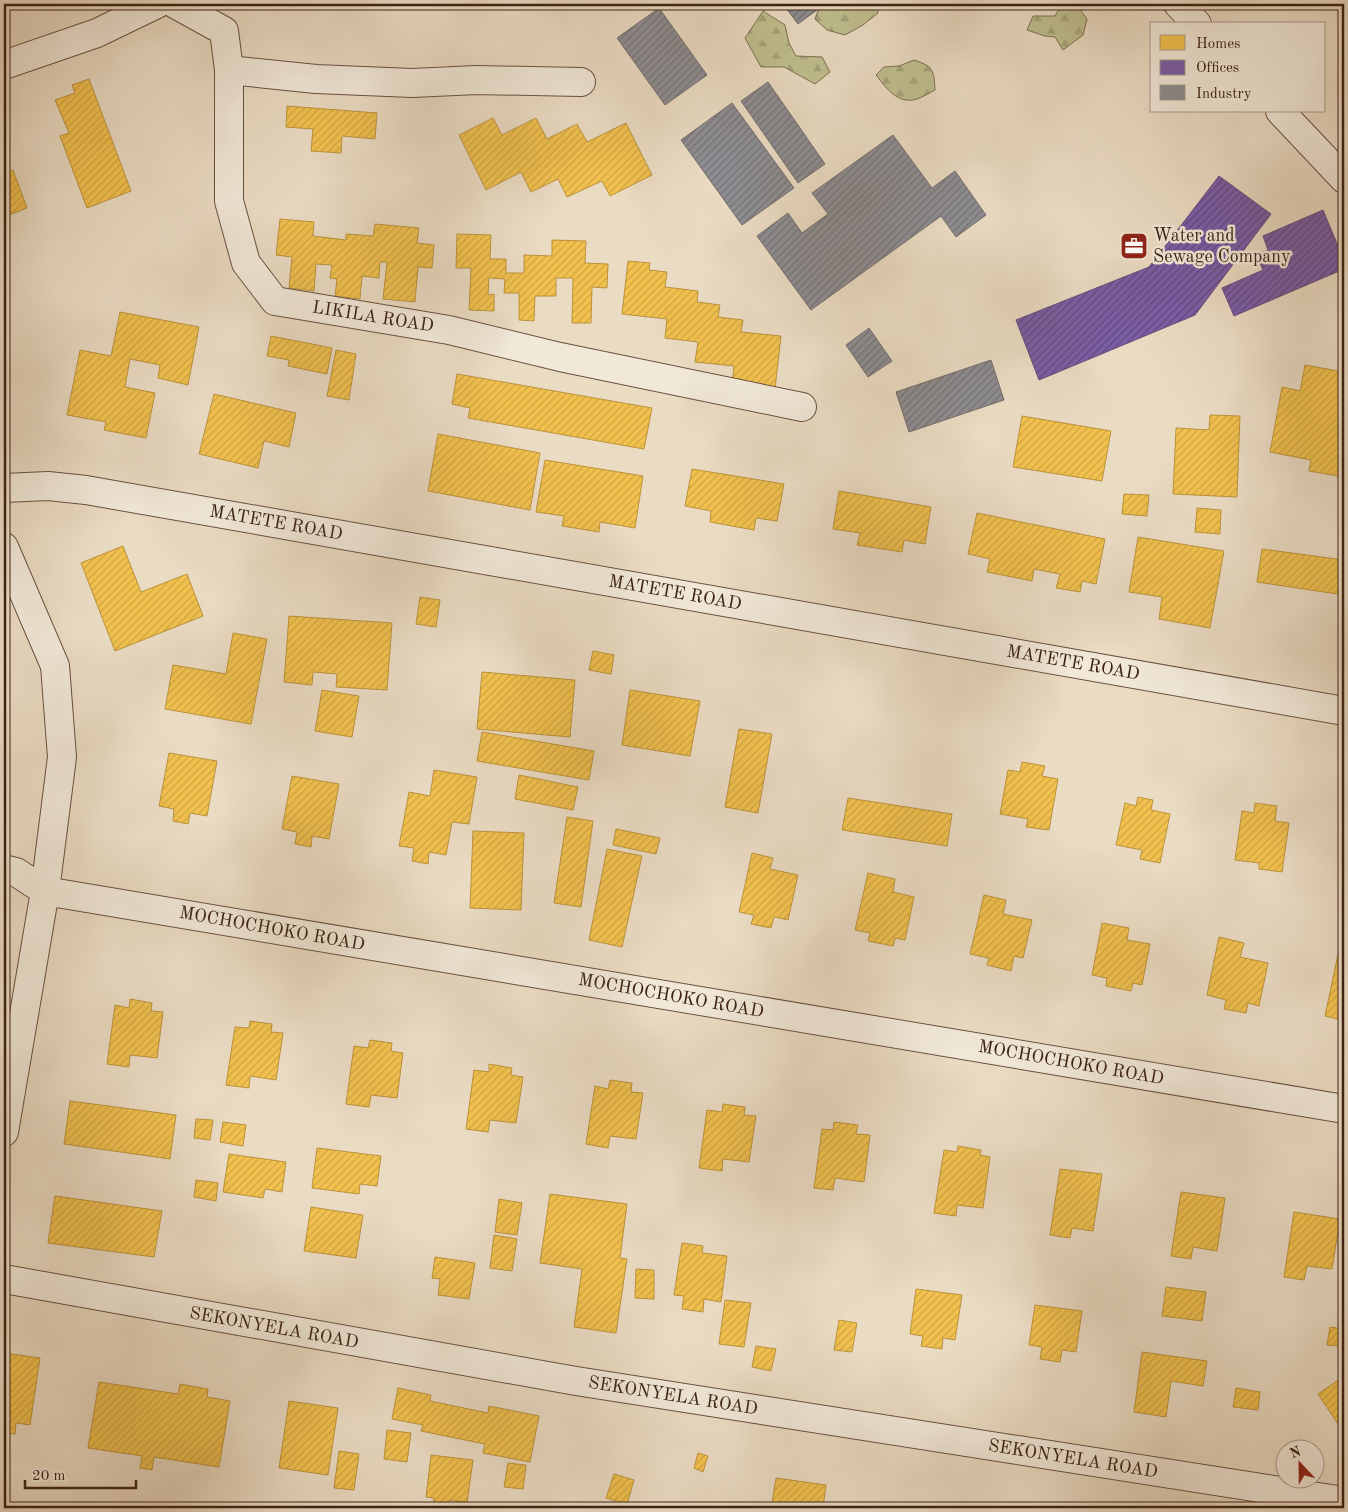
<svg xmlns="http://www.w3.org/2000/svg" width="1348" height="1512" viewBox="0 0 1348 1512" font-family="'Old Standard TT',serif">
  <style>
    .forest { fill: url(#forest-firs); stroke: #7e7052 }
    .homes { fill: url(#homes-hatch); stroke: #bb923d }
    .offices { fill: url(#offices-hatch); stroke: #684c7b }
    .industry { fill: url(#industry-hatch); stroke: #756d6c }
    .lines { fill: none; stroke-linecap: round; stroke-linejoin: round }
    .minor-casing { stroke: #685140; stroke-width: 30 }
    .minor { stroke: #f1e8d8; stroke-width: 28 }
    .labels { text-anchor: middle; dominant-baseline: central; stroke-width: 5; stroke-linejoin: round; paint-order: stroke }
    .poi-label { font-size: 18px; fill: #3c2315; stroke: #f1e8d8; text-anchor: start }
    .street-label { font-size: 18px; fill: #3c2315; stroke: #f1e8d8 }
  </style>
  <defs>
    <pattern id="forest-firs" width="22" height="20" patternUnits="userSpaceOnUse" patternTransform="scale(1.25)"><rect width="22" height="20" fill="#bfbe8e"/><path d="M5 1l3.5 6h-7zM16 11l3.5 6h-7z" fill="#a5a37a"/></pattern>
    <pattern id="homes-hatch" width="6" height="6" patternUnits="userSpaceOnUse" patternTransform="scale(1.25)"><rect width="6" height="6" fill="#f2c14e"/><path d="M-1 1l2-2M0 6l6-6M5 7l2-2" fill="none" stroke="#d0a643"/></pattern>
    <pattern id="offices-hatch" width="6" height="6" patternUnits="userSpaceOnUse" patternTransform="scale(1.25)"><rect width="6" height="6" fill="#7b5ea7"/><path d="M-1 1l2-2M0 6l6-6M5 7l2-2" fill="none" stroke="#61497f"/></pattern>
    <pattern id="industry-hatch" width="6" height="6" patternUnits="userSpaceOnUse" patternTransform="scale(1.25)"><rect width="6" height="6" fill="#8d8d92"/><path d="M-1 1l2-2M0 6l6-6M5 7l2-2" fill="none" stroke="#747376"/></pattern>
  </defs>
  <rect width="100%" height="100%" fill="#eadbc3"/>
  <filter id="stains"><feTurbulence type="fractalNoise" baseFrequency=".004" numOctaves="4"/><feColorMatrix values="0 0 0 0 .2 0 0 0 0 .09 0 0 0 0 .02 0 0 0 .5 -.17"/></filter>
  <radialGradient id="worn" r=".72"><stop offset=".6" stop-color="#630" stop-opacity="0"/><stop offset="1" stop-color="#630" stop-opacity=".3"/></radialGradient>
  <path class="forest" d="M827 4H877L878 13 863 25 845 35 827 30 815 19 819 8Z
    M1062 4C1078 4 1078 7 1087 19L1083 35 1063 50 1055 37 1045 36 1027 30 1033 16H1055Z
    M763 11 785 25 789 43 796 56 822 57 830 72 815 84 784 67H761L745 38Z
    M914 60C933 66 934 70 935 90 929 93 923 97 917 99 898 105 886 88 876 75L884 67 899 66Z"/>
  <path class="homes" d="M89 79 131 191 87 208 60 136 69 133 55 100 75 93 72 85Z
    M287 106 377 113 375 139 342 136 341 153 311 151 313 129 286 127Z
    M493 118 502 135 536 118 547 139 577 124 587 142 626 123 652 175 610 196 602 181 567 197 558 179 531 192 521 172 486 190 459 135Z
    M13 170 27 208 4 217V173Z
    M280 219 314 222 313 236 346 240V234L373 236 375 224 419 228 417 243 434 245 432 268 418 267 415 302 383 299 387 262H380L379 278 362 276 360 299 335 296 337 279 330 278 332 265 316 264 314 291 289 288 292 257 276 255Z
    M457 234 491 235 490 259H506V273H524V255L552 256V240L586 241 585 263 608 264 607 288 592 287 591 323H572L573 278H556V296H535L534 321 519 320V293H504L505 279 489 278 488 295 494 294V311L469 310 471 268H456Z
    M628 261 650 263 649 270 667 272 665 287 698 291 697 302 720 305 718 317 743 320 741 332 781 336 775 389 732 384 734 366 695 362 698 342 665 338 667 319 622 314Z
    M120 312 199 327 188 385 158 378 160 365 130 359 125 387 155 393 146 438 104 430 106 422 67 415 80 350 111 356Z
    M271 336 332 348 327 374 288 366 289 360 267 356Z
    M336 350 356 354 349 400 327 396Z
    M1305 365 1344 372V477L1309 471 1311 460 1270 452 1282 387 1300 391Z
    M457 374 652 408 644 449 468 418 470 408 452 404Z
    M214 394 296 413 289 447 264 441 258 468 199 454Z
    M1210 415 1240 416 1237 497 1173 494 1176 428 1209 430Z
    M1022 416 1111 431 1102 481 1013 467Z
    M438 434 540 453 530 510 428 491Z
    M545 460 643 476 635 528 600 522 599 532 562 526 564 516 536 512Z
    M692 469 784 484 777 521 756 518 754 530 710 522 711 511 685 506Z
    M839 491 931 507 925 544 904 540 902 552 857 545 860 533 833 529Z
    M1124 494 1149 495 1147 516 1122 514Z
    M1197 508 1221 510 1220 534 1195 532Z
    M977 513 1105 539 1096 584 1082 581 1080 592 1056 588 1060 574 1034 569 1032 581 987 572 990 559 968 554Z
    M1138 537 1224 551 1210 628 1159 619 1162 597 1129 592Z
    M123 546 141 592 187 574 203 616 115 651 81 563Z
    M1262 549 1344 560V595L1257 582Z
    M420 597 440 600 436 627 416 624Z
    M289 616 392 623 387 690 336 687 337 674 313 672 312 685 284 682Z
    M233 633 267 639 251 724 165 709 173 665 226 674Z
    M593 651 614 655 611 674 589 670Z
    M482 672 575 680 570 737 477 729Z
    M322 690 359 696 352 737 315 731Z
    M630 690 700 701 690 756 622 745Z
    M739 729 772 734 758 813 725 807Z
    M482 732 594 751 589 780 477 761Z
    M169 753 217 761 207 816 190 813 188 824 173 821 174 809 159 806Z
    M1022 762 1045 766 1042 776 1058 779 1049 830 1026 827 1028 819 1000 814 1008 770 1020 772Z
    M434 770 477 777 469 824 452 822 446 855 429 852 428 864 412 861 414 848 399 846 409 792 430 796Z
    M519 775 578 787 573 810 515 799Z
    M292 776 339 784 329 839 312 836 311 847 295 844 297 832 282 829Z
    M1138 797 1153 800 1151 810 1170 814 1160 863 1140 859 1142 850 1116 845 1125 803 1136 806Z
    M848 798 952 814 947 846 842 830Z
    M1255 803 1277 806 1275 821 1289 823 1282 872 1259 869V863L1235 860 1242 811 1254 813Z
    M567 817 593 821 581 907 554 903Z
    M616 829 660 838 656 854 613 845Z
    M473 831 524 833 521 910 470 908Z
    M607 849 642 856 622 947 589 940Z
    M752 853 773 858 770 869 798 875 788 920 774 917 771 928 751 924 754 915 739 912Z
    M868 873 895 879 893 892 914 897 905 940 895 938 893 946 868 941 870 933 855 930Z
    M984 895 1006 900 1003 914 1032 920 1023 958 1014 956 1011 971 987 965 989 958 970 954Z
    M1102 923 1129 928 1127 940 1150 944 1142 985 1133 983 1131 991 1106 986 1107 978 1092 975Z
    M1219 937 1244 943 1240 957 1268 963 1259 1006 1248 1003 1246 1013 1224 1009 1226 1000 1207 995Z
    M1338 954 1344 955V1029H1340L1342 1020 1325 1016Z
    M130 999 152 1003 151 1011 163 1012 157 1058 130 1055 129 1067 107 1064 115 1005 129 1008Z
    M250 1021 272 1024 271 1032 283 1033 276 1080 250 1076 249 1088 226 1085 235 1027 249 1028Z
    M370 1040 392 1043 391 1051 403 1053 397 1098 371 1095 369 1107 346 1104 354 1046 368 1048Z
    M489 1064 512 1068 511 1075 523 1077 516 1123 490 1120 488 1132 466 1129 474 1070 489 1072Z
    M610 1080 632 1083 631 1092 643 1093 636 1139 610 1136 608 1148 586 1144 595 1086 608 1089Z
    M70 1101 176 1115 170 1159 64 1144Z
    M723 1104 745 1107 744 1115 756 1116 749 1162 723 1159 722 1171 699 1168 707 1110 722 1112Z
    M196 1119 213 1120 210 1140 194 1138Z
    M223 1122 246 1125 243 1146 220 1142Z
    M834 1122 858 1125 856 1134 870 1135 864 1182 835 1178 833 1190 814 1188 822 1129 833 1130Z
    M958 1146 981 1150 980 1155 990 1157 983 1208 957 1205 956 1216 934 1213 944 1150 957 1152Z
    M317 1148 381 1156 377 1186 360 1184 359 1194 312 1188Z
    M229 1154 286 1162 282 1192 265 1189 263 1198 223 1192Z
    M1060 1169 1102 1174 1093 1231 1072 1228 1070 1238 1050 1235Z
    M196 1180 218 1183 216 1201 194 1197Z
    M1181 1192 1225 1198 1217 1251 1193 1247 1191 1259 1171 1256Z
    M550 1194 627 1204 620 1258 627 1259 616 1333 574 1327 582 1269 540 1263Z
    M55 1196 162 1211 154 1257 48 1243Z
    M499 1199 522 1203 517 1235 495 1232Z
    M311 1207 363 1215 356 1258 304 1251Z
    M1294 1212 1340 1219 1332 1269 1307 1266 1304 1280 1284 1277Z
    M494 1235 517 1239 512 1271 490 1268Z
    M682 1243 703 1246 702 1253 727 1256 721 1302 704 1299 703 1312 682 1309 684 1296 674 1295Z
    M435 1257 475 1263 469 1299 438 1295 440 1279 432 1278Z
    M636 1269 654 1270V1299L635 1298Z
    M1166 1287 1206 1292 1202 1321 1162 1316Z
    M916 1289 962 1295 955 1340 943 1338 942 1349 921 1346 923 1336 910 1334Z
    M725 1300 751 1303 744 1347 719 1344Z
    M1035 1305 1082 1311 1076 1352 1062 1350 1060 1362 1040 1359 1042 1347 1029 1345Z
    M839 1320 857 1323 852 1352 834 1350Z
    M1330 1327 1342 1329 1340 1346 1327 1345Z
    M756 1346 776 1349 771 1371 752 1367Z
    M1142 1352 1207 1361 1203 1386 1171 1381 1166 1417 1134 1412Z
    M4 1353 40 1358 30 1425 16 1423 15 1434 4 1432Z
    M1344 1376V1433L1318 1394Z
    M99 1382 178 1394 180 1384 208 1389 207 1397 230 1401 219 1467 154 1457 152 1470 140 1468 142 1456 88 1448Z
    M398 1388 431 1395 430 1401 488 1413 489 1406 539 1416 530 1462 483 1453 485 1444 421 1431 423 1425 392 1419Z
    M1236 1388 1260 1392 1258 1410 1233 1407Z
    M289 1401 338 1408 328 1475 279 1468Z
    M387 1430 411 1433 407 1462 384 1459Z
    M339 1451 359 1454 354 1490 334 1488Z
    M698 1453 708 1456 703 1472 694 1468Z
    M431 1455 473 1460 467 1503 450 1500 449 1508H433L434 1498 426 1497Z
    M508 1463 526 1465 523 1489 504 1487Z
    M614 1474 634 1480 627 1504 606 1498Z
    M776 1478 826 1485 823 1508H777L778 1503H772Z"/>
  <path class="offices" d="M1219 176 1271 214 1195 315 1039 380 1016 320 1149 267Z
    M1323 210 1338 246 1344 243V269L1234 316 1222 288 1263 270 1256 255 1268 250 1263 236Z"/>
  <path class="industry" d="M783 4H825L798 24Z
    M659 8 707 75 665 105 617 38Z
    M768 82 825 164 798 183 741 101Z
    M732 103 794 188 742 225 681 140Z
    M893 135 932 188 955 171 986 215 956 237 941 216 811 310 757 236 788 213 802 233 828 214 812 193Z
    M869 328 892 361 868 377 846 345Z
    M991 360 1004 400 909 432 896 392Z"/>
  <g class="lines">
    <defs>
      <path id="minor" d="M175 4 224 31 229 70V201L246 263 275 301 449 330 560 357 802 407
        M1178 4 1197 24
        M4 65 97 33 157 4
        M229 70 316 79 412 83 477 80 581 82
        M1280 111 1344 179
        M4 488 48 486 86 490 1344 711
        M4 547 55 666 62 757 45 891 4 1132
        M4 869 16 872 45 891 1344 1109
        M4 1279 576 1381 1344 1501"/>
    </defs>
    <use href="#minor" class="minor-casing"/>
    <use href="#minor" class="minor"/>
  </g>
  <defs>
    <symbol id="office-square" viewBox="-11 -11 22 22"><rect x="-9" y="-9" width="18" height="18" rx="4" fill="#8f2418" stroke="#f1e8d8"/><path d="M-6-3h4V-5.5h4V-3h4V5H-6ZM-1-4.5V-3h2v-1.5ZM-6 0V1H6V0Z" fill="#fff"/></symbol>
  </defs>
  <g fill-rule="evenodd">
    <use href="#office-square" x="1118" y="230" width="32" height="32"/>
  </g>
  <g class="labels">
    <g class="poi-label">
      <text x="1153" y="236">Water and<tspan x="1153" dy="21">Sewage Company</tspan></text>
    </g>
    <g class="street-label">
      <text transform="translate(373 317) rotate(9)">LIKILA ROAD</text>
      <text transform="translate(276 523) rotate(10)">MATETE ROAD</text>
      <text transform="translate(675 593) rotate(10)">MATETE ROAD</text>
      <text transform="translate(1073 663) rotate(10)">MATETE ROAD</text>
      <text transform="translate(272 929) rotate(10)">MOCHOCHOKO ROAD</text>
      <text transform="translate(671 996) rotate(10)">MOCHOCHOKO ROAD</text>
      <text transform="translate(1071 1063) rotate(10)">MOCHOCHOKO ROAD</text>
      <text transform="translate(274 1328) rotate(10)">SEKONYELA ROAD</text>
      <text transform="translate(673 1396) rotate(9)">SEKONYELA ROAD</text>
      <text transform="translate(1073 1459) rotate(9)">SEKONYELA ROAD</text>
    </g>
  </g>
  <rect width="1348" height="1512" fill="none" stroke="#eadbc3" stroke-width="20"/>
  <rect x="5" y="5" width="1338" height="1502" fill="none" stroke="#3c2315" stroke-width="2.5"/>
  <rect x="10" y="10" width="1328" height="1492" fill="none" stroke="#3c2315"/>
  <rect x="1150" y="22" width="175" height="90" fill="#f1e8d8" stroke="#a9998a"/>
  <rect x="1160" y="35" width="25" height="15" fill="#f2c14e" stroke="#a9998a"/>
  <text x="1196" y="48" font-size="15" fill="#3c2315">Homes</text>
  <rect x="1160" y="60" width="25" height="15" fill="#7b5ea7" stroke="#a9998a"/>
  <text x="1196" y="72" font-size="15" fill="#3c2315">Offices</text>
  <rect x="1160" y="85" width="25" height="15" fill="#8d8d92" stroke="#a9998a"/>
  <text x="1196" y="98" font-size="15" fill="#3c2315">Industry</text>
  <g transform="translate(1300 1464) rotate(338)"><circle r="24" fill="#f1e8d8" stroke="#a9998a"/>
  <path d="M0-4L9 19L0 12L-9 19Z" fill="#8f2418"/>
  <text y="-8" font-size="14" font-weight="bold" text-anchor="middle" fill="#3c2315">N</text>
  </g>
  <path d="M25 1480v8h111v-8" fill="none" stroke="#3c2315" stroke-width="2.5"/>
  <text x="32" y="1480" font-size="15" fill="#3c2315" stroke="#f1e8d8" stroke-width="4" paint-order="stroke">20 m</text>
  <rect width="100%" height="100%" filter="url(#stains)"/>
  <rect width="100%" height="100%" fill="url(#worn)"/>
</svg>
